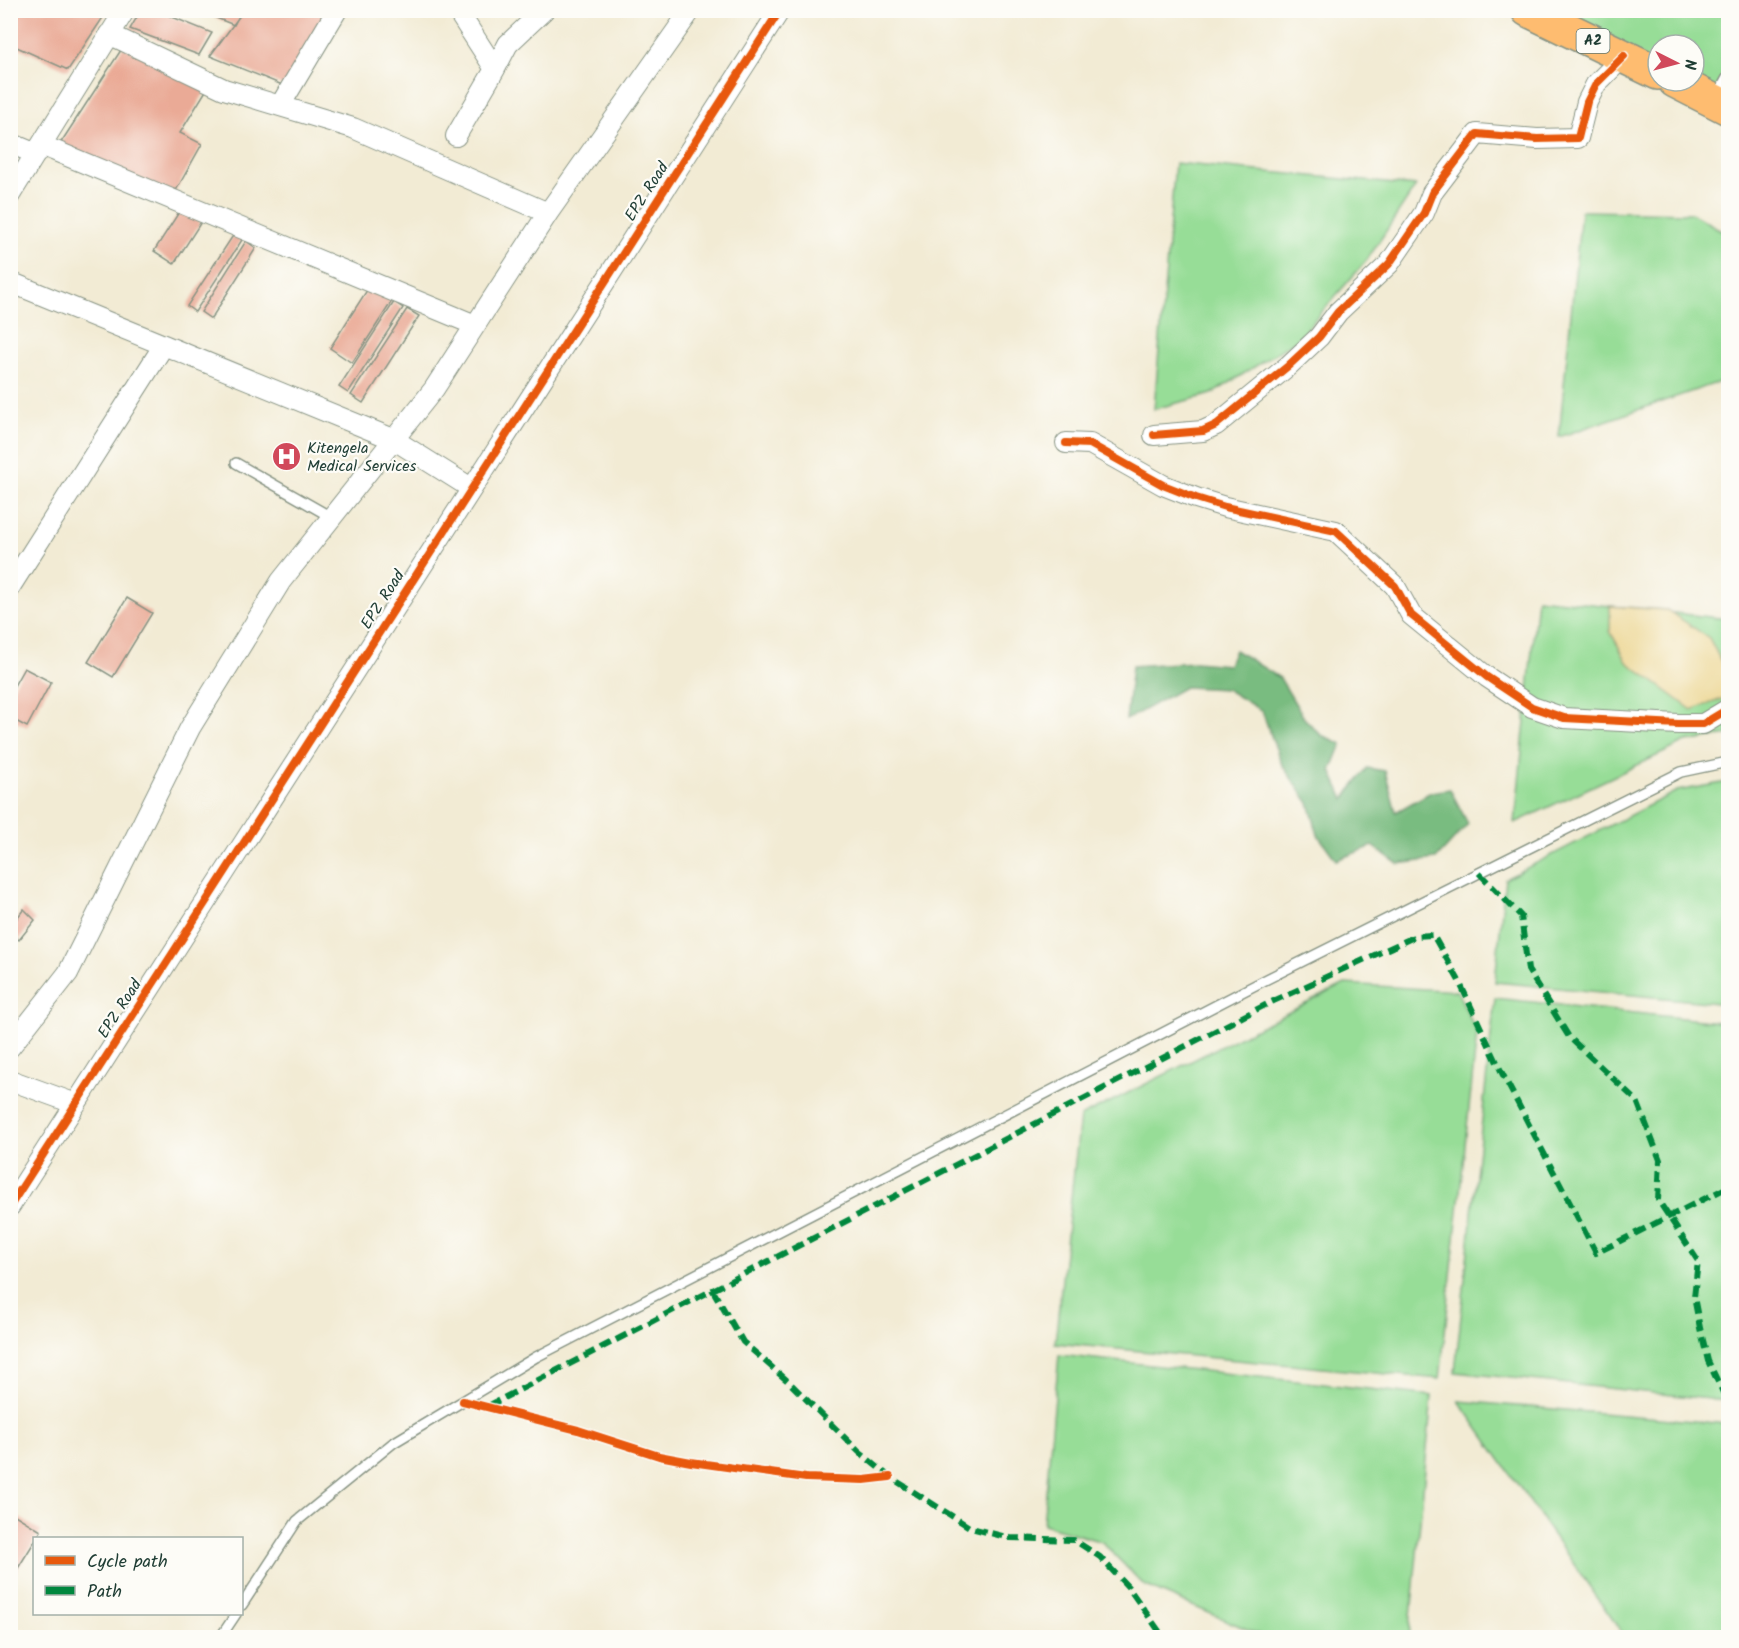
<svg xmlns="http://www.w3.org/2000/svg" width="1739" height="1648" viewBox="0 0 1739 1648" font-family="Kalam,sans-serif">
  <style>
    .green { fill: #97dd97; stroke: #5b8d66; stroke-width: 1.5 }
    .forest { fill: #79bc80; stroke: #4c7c5a; stroke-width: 1.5 }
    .sand { fill: #eeda9e; stroke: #868c69; stroke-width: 1.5 }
    .building { fill: #eaaa96 }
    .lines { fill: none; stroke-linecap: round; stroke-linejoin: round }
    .lane-casing { stroke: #889484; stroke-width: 12 }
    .street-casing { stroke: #889484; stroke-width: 22 }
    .highway-casing { stroke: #889484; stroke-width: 36 }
    .lane { stroke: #fff; stroke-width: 9 }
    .street { stroke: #fff; stroke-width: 20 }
    .highway { stroke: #febc70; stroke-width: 33 }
    .quiet { stroke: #00873e; stroke-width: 6; stroke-dasharray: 12 6; stroke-linecap: butt }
    .cycleway-casing { stroke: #fdfcf7; stroke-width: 11 }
    .cycleway { stroke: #e8590c; stroke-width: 8 }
    .labels { text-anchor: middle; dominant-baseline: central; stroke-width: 4.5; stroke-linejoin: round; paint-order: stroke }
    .shield { fill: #fdfcf7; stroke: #62766e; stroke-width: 1.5 }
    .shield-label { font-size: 15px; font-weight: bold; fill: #1f3d34 }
    .street-label { font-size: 16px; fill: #1f3d34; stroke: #fdfcf7 }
    .poi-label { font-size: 16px; fill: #1f3d34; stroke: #fdfcf7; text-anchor: start }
  </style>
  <rect width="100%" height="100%" fill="#fdfcf7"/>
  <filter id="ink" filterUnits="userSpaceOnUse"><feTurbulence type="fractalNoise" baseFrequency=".0167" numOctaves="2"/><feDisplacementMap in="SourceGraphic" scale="12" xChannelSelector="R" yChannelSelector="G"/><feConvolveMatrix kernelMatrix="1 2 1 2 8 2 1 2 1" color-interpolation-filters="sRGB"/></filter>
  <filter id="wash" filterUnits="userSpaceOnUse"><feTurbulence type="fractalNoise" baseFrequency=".008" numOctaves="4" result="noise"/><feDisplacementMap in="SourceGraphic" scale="24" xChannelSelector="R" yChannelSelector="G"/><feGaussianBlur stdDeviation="1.35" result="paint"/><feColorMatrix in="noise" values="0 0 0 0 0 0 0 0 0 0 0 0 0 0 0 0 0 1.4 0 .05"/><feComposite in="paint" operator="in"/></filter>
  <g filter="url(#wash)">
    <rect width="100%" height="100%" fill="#f2ebd4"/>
    <path class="green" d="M1528 11H1728V108L1694 81V45H1658V73Z
      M1175 163 1416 186 1367 260 1298 339 1212 394 1154 409Z
      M1581 211 1691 213 1728 234V379L1559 437Z
      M1537 598 1728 619V735L1686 742 1515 823Z
      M1728 782V1004L1495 982 1505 879 1677 791Z
      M1345 984 1457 991 1477 1033 1440 1379 1055 1343 1080 1117Z
      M1495 998 1728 1023V1401L1455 1372Z
      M1059 1355 1432 1396 1409 1637H1265L1144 1585 1102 1542 1043 1524Z
      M1459 1401 1728 1424V1637H1625Z"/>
    <path class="forest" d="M1235 650 1280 678 1304 718 1321 735 1342 744 1331 771 1344 799 1367 768 1385 771 1396 812 1431 792 1450 789 1468 824 1436 859 1398 864 1373 846 1336 860 1318 835 1309 803 1282 765 1262 711 1226 689 1185 687 1126 720 1132 666 1195 662 1228 665Z"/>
    <path class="sand" d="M1610 606 1667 610 1709 638 1723 665 1728 666V697L1692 710 1627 662 1610 631Z"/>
    <g id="blocks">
      <path class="building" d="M10 10H108L68 70 10 44Z
        M141 10H155L212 33 199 55 130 29Z
        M196 10H242L234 25Z
        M244 10H332L285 86 210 56Z
        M123 47 210 84 180 133 202 144 174 194 58 147Z
        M181 209 201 222 174 264 154 251Z
        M234 234 242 240 195 312 187 306Z
        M246 241 256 248 211 319 201 312Z
        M369 287 392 301 352 363 330 348Z
        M394 302 403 308 348 393 339 387Z
        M407 309 419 316 363 403 351 395Z
        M127 598 152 613 113 677 88 662Z
        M24 668 51 682 27 727 10 718V693Z
        M24 909 35 920 19 940 10 933V927Z
        M10 1512 41 1531 10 1581Z"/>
    </g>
  </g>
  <g filter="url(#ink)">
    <use href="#blocks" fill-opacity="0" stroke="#889484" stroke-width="1.5"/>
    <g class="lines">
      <defs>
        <path id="lane" d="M1717 96 1728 76
          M236 463 331 517
          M242 1605 297 1521 393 1443 536 1357 1267 979 1681 772 1728 762
          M220 1638 236 1614"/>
        <path id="street" d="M109 34 224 89 353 128 548 213
          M495 69 508 44 544 10
          M281 104 337 10
          M456 136 495 69 457 10
          M10 143 36 154
          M41 145 475 325
          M10 195 125 10
          M10 282 393 439 471 488
          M1154 435 1203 431 1216 425 1288 366 1319 337 1338 312 1389 264 1424 213 1432 193 1477 134 1537 139 1578 138 1587 102 1596 84 1624 56
          M1066 443 1090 444 1163 485 1196 498 1225 507 1336 531 1395 586 1411 615 1487 677 1532 707 1564 718 1678 724H1703L1728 709
          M10 587 164 345
          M10 1047 68 973 190 728 281 581 434 389 548 213 691 10
          M10 1080 76 1104
          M10 1206 780 10"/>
        <path id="highway" d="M1528 10 1658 73
          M1675 81 1728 108"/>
      </defs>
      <use href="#lane" class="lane-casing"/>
      <use href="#street" class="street-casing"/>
      <use href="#highway" class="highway-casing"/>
      <use href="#lane" class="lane"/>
      <use href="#street" class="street"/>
      <use href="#highway" class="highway"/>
      <path class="quiet" d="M1479 873 1521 916 1528 970 1569 1037 1637 1101 1660 1160 1658 1200 1698 1261 1694 1297 1700 1328 1708 1361 1728 1403
        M712 1289 743 1342 790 1383 859 1452 890 1477 971 1528 1010 1538 1074 1540 1100 1557 1128 1587 1164 1638
        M488 1406 1269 1003 1416 936 1433 935 1458 979 1502 1073 1596 1253 1728 1187"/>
      <defs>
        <path id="cycleway" d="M1154 435 1203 431 1216 425 1288 366 1319 337 1338 312 1389 264 1424 213 1432 193 1477 134 1537 139 1578 138 1587 102 1596 84 1624 56
          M1066 443 1090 444 1163 485 1196 498 1225 507 1336 531 1395 586 1411 615 1487 677 1532 707 1564 718 1678 724H1703L1728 709
          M10 1206 780 10
          M463 1401 578 1430 659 1456 691 1462 806 1478 864 1480 890 1477"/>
      </defs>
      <use href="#cycleway" class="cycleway-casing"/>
      <use href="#cycleway" class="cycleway"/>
    </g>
  </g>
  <defs>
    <symbol id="hospital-disc" viewBox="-11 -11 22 22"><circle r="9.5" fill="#d1495b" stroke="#fdfcf7"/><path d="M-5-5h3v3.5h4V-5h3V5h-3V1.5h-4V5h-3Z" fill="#fff"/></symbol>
  </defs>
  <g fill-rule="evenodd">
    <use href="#hospital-disc" x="270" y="440" width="33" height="33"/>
  </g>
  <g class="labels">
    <rect class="shield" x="1576.5" y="29" width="33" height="24" rx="4.5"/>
    <g class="shield-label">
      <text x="1593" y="41">A2</text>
    </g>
    <g class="street-label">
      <text transform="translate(647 192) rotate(-57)">EPZ Road</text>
      <text transform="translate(383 600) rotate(-57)">EPZ Road</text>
      <text transform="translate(120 1009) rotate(-57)">EPZ Road</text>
    </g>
    <g class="poi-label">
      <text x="307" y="448">Kitengela<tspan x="307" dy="18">Medical Services</tspan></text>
    </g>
  </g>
  <rect width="1739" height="1648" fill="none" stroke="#fdfcf7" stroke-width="36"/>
  <rect x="33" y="1537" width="210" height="78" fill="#fdfcf7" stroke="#a4b0a9" stroke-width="1.5"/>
  <rect x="45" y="1556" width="30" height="9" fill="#e8590c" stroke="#a4b0a9" stroke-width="1.5"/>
  <text x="87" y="1567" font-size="18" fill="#1f3d34">Cycle path</text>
  <rect x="45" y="1586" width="30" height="9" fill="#00873e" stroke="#a4b0a9" stroke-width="1.5"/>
  <text x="87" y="1597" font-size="18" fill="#1f3d34">Path</text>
  <g transform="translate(1676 63) rotate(96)"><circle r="28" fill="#fdfcf7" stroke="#a4b0a9" stroke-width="1.5"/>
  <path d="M0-4.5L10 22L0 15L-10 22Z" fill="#d1495b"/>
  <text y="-9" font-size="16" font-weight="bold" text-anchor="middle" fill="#1f3d34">N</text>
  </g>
</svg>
